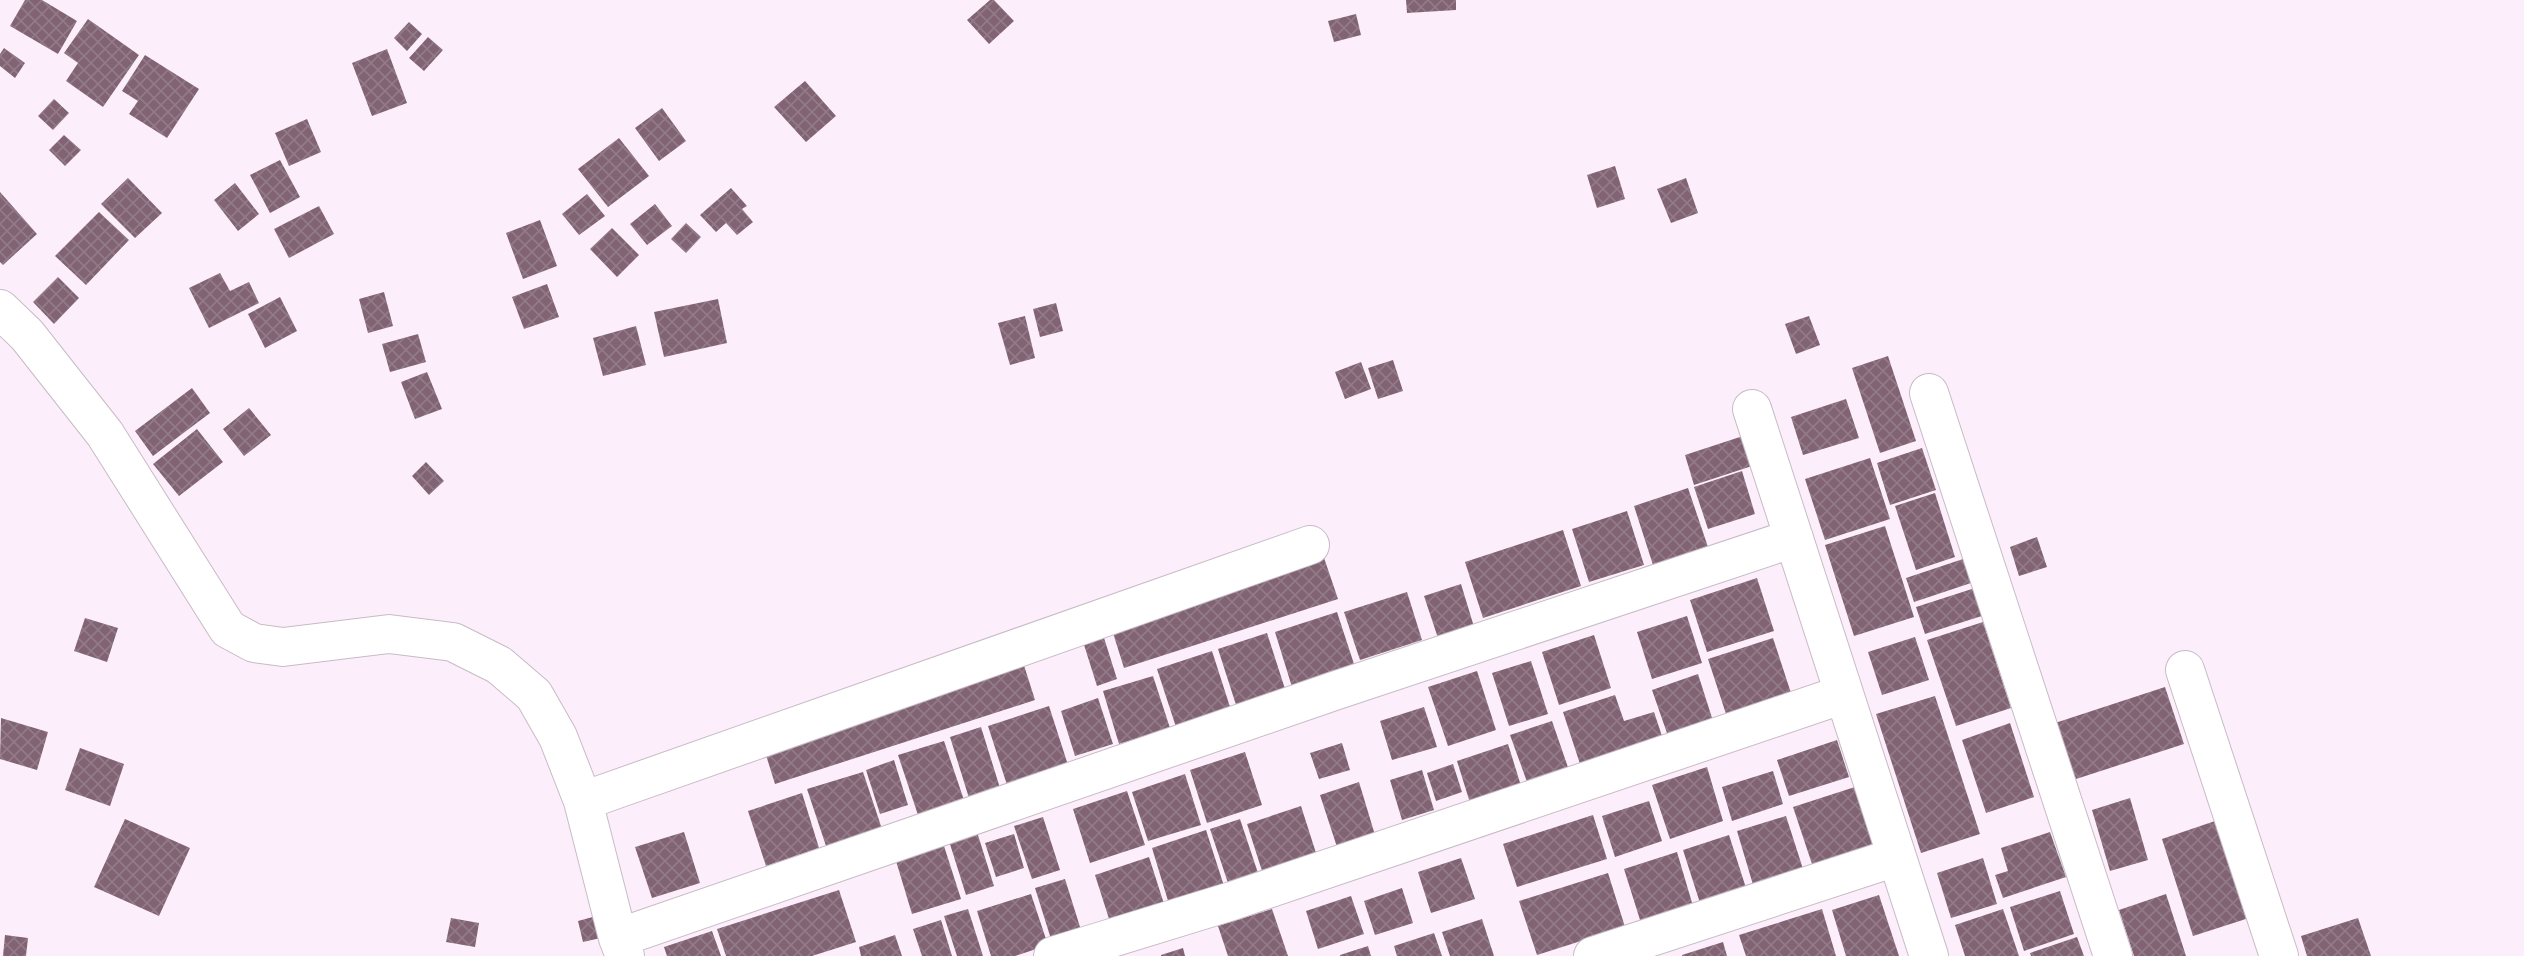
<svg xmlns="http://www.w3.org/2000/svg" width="2524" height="956" viewBox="0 0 2524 956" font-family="'Asap Condensed',sans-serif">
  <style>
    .building { fill: url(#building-cross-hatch) }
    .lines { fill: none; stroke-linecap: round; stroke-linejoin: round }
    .minor-casing { stroke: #c7bbc6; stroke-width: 40 }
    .minor { stroke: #fff; stroke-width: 38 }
  </style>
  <defs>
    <pattern id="building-cross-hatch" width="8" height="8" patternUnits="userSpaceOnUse" patternTransform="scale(1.75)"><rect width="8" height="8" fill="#816373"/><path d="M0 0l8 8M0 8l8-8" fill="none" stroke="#927a87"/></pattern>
  </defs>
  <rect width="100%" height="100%" fill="#fceffb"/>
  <path class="building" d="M25 0H42L77 21 58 54 10 26Z
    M990 0H994L1014 21 989 44 967 20Z
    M1406 0H1456V10L1407 13Z
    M1356 14 1361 35 1334 42 1328 21Z
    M88 19 139 55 103 107 66 81 78 63 64 53Z
    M409 22 422 34 407 51 394 38Z
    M428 37 443 50 424 71 409 58Z
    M4 48 25 63 15 78 0 66V54Z
    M387 49 407 103 372 116 352 63Z
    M145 55 199 89 167 138 129 114 138 101 122 91Z
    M805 81 836 116 806 142 774 107Z
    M54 99 69 113 53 130 38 116Z
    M662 108 686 141 659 161 635 128Z
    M307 119 321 152 289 166 275 133Z
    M64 135 81 150 65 166 49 150Z
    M619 138 649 176 608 207 578 169Z
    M280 160 300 197 270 213 250 175Z
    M1615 166 1625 199 1597 208 1587 175Z
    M128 178 162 213 135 238 101 204Z
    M1686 178 1698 213 1671 223 1657 189Z
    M235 183 259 214 238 231 214 200Z
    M731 188 747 206 742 209 753 222 737 235 726 223 716 232 700 215Z
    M0 192 37 234 3 265 0 262Z
    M587 194 605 216 579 235 562 214Z
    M655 204 672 226 647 245 630 224Z
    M319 206 334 234 289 258 274 229Z
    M99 212 129 240 86 285 55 256Z
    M540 220 557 266 523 279 506 233Z
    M686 223 701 237 686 253 671 239Z
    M612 228 639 255 617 277 590 249Z
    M220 273 230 291 249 282 259 303 209 328 189 288Z
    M58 277 79 298 54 324 33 302Z
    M547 284 559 317 524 329 512 297Z
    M384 292 393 326 368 333 359 299Z
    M280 297 297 331 265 348 248 314Z
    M718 299 727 343 664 357 654 312Z
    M1056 303 1063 331 1040 337 1033 309Z
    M1025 316 1035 358 1010 365 998 323Z
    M1809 316 1820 345 1796 354 1785 324Z
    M636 326 646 365 603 376 593 338Z
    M418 334 426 362 390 372 382 344Z
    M1888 356 1916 441 1880 453 1852 368Z
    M1393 360 1403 391 1378 399 1368 368Z
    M1361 362 1371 389 1345 399 1335 372Z
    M427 372 442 409 415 419 401 382Z
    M192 388 210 413 153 456 135 431Z
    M1846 399 1859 438 1803 455 1791 417Z
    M249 408 271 435 244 456 223 429Z
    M197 429 223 462 179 496 153 464Z
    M1743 436 1752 466 1694 485 1685 455Z
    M1922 448 1936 490 1890 505 1877 463Z
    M1870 458 1890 519 1825 540 1805 479Z
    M426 462 444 481 429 495 412 476Z
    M1742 471 1755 514 1708 529 1694 487Z
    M1688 488 1708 547 1653 565 1634 506Z
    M1935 493 1955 557 1916 570 1895 506Z
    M1627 511 1644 565 1589 582 1572 529Z
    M1885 526 1914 617 1854 636 1825 545Z
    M1563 530 1581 586 1483 618 1465 562Z
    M2037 537 2047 567 2019 576 2010 547Z
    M1321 549 1338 599 1124 668 1108 617Z
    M1966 558 1974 582 1914 602 1906 578Z
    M1757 578 1774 631 1707 652 1690 600Z
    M1461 584 1475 630 1439 641 1424 596Z
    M1975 588 1985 615 1925 634 1916 607Z
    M1407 592 1422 640 1360 660 1344 612Z
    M1337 612 1355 667 1292 687 1275 632Z
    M1687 616 1702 663 1652 679 1637 632Z
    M85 618 118 628 107 662 74 651Z
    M1099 622 1117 679 1097 686 1079 629Z
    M1983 622 2011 708 1956 726 1927 640Z
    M1267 633 1286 692 1237 708 1218 649Z
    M1594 635 1611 688 1559 705 1542 652Z
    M1915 637 1929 680 1882 695 1868 652Z
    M1773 638 1792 696 1727 717 1708 659Z
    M1212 651 1231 710 1176 727 1157 669Z
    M1021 656 1035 700 775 784 761 739Z
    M1531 661 1548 714 1509 726 1492 673Z
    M1477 671 1496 730 1448 746 1428 687Z
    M1698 674 1713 721 1668 736 1652 690Z
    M1153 676 1170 728 1119 744 1103 691Z
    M2165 687 2184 744 2073 780 2055 723Z
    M1615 695 1624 721 1654 712 1662 736 1581 767 1563 712Z
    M1935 696 1980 834 1921 853 1876 714Z
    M1098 698 1113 744 1075 756 1061 711Z
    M1049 706 1068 765 1007 785 988 726Z
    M1424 707 1437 747 1392 760 1380 721Z
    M1 718 48 732 37 770 0 759Z
    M1552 721 1571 776 1530 790 1510 735Z
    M2010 723 2034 797 1986 813 1962 740Z
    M981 727 1000 788 969 798 950 737Z
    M1837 740 1849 777 1789 796 1777 760Z
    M944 741 965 803 919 818 898 755Z
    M1342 743 1350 770 1319 779 1310 753Z
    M1508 744 1522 789 1471 806 1457 761Z
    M80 748 124 764 110 806 65 790Z
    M1245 752 1262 805 1207 823 1190 770Z
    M894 760 908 805 880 814 866 770Z
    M1453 764 1462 792 1436 801 1427 773Z
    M1707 767 1723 821 1670 839 1652 785Z
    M1422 770 1434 810 1402 820 1390 780Z
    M1773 771 1783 804 1732 821 1722 787Z
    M863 772 882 829 826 846 807 789Z
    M1185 774 1201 825 1148 841 1132 792Z
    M1359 782 1375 835 1337 847 1320 795Z
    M1858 786 1878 849 1814 870 1793 807Z
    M1127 791 1145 845 1090 863 1073 809Z
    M802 793 819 848 766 866 748 811Z
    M2130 798 2148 860 2110 871 2092 810Z
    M1649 801 1662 841 1615 857 1602 816Z
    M1301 806 1316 853 1262 871 1247 824Z
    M1593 815 1607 859 1517 887 1503 844Z
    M1786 816 1804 872 1754 888 1737 831Z
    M1043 817 1060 870 1032 879 1014 826Z
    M125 819 190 848 159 916 94 887Z
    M1240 819 1260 879 1230 889 1210 829Z
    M2218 820 2249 918 2193 936 2162 839Z
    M1206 830 1224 886 1169 904 1152 848Z
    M684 832 700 883 652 898 635 847Z
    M977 832 994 886 966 895 949 841Z
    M2050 832 2066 877 2003 898 1995 875 2008 871 2001 848Z
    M1014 834 1024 868 996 877 985 843Z
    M1729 835 1746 888 1700 903 1683 850Z
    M944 846 961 899 912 914 896 861Z
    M1677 852 1693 906 1641 923 1624 869Z
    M1149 857 1165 907 1111 925 1095 875Z
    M1461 858 1475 899 1431 913 1418 872Z
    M1983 858 1997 904 1951 918 1937 873Z
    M1608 873 1625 927 1537 955 1519 901Z
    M1065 879 1081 930 1051 939 1035 888Z
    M1402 888 1413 923 1375 935 1364 901Z
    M839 890 856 942 812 956H726L717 929Z
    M2060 891 2074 934 2024 951 2010 907Z
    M1031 894 1048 945 1015 956H991L977 911Z
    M2166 894 2186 956H2134L2119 910Z
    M1879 895 1899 956H1846L1832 910Z
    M1351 896 1364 934 1318 949 1306 911Z
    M968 909 983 956H957L944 916Z
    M1272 909 1288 956H1228L1218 926Z
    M1822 909 1836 956H1746L1739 935Z
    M2003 909 2019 956H1965L1955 925Z
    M600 915 605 937 583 942 578 921Z
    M451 918 479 923 475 947 446 942Z
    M2358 918 2371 956H2307L2301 936Z
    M1482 919 1494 956H1450L1442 932Z
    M941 920 952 956H922L913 929Z
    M712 931 721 956H667L664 947Z
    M1434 933 1442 956H1397L1394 946Z
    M5 935 28 938 26 956H3Z
    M895 935 902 956H861L859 947Z
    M2077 937 2084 956H2031L2030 953Z
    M1723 942 1727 956H1682V955Z
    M1368 946 1371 956H1340V955Z
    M1183 948 1185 956H1161V955Z"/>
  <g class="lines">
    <defs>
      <path id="minor" d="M0 309 27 335 105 434 228 629 254 643 283 647 389 634 453 642 499 665 534 695 558 737 583 801 618 938 625 956
        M1929 393 2113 956
        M1752 409 1929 956
        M2185 670 2279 956
        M583 801 1310 545
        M618 938 1334 691 1794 538
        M1053 956 1232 901 1844 694
        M1593 956 1896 857"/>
    </defs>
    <use href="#minor" class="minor-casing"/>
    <use href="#minor" class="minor"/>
  </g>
</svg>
